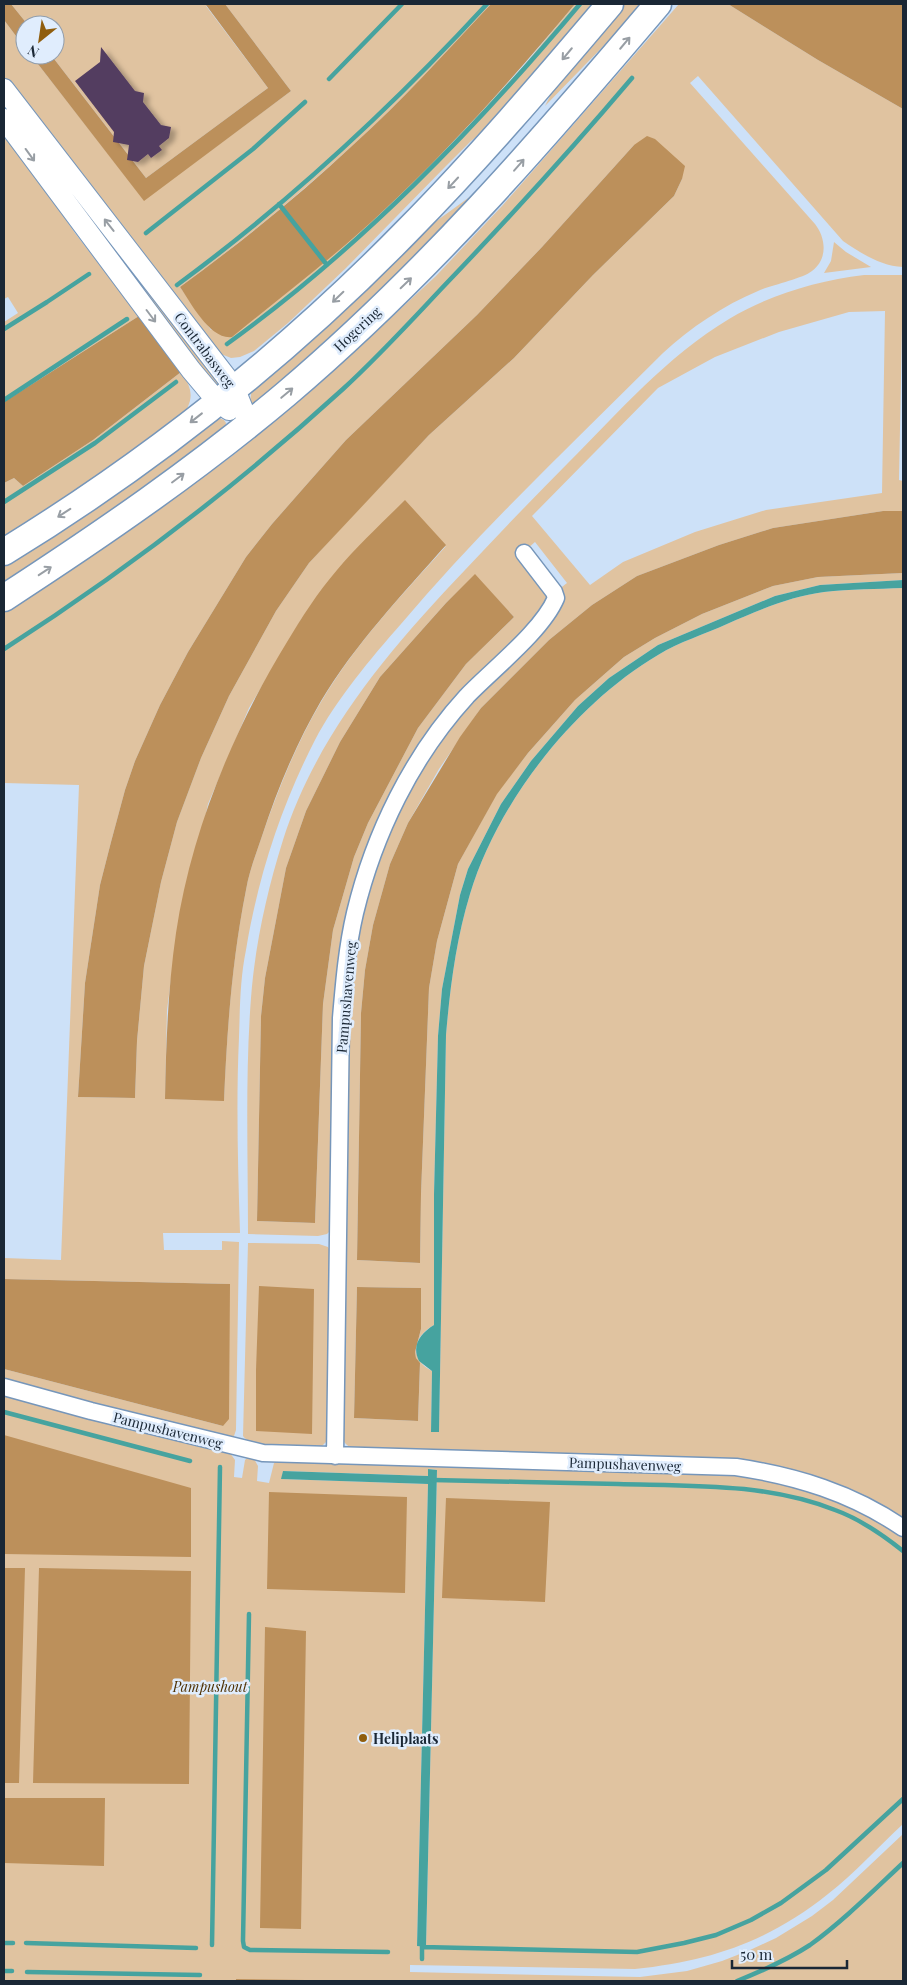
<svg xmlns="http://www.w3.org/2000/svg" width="907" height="1985" viewBox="0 0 907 1985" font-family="'Playfair Display',serif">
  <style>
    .green { fill: #e0c3a0; fill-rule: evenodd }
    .forest { fill: #bc905b }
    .water { fill: #46a39f }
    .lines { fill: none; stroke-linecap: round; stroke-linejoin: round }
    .stream { stroke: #46a39f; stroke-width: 4.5 }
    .building { fill: #533d61; filter: url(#shadow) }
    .minor-casing { stroke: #7696ba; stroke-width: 19 }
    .tertiary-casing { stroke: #7696ba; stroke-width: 22 }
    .trunk-casing { stroke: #7696ba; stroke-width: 29 }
    .minor { stroke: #fff; stroke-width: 16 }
    .tertiary { stroke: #fff; stroke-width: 20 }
    .trunk { stroke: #fff; stroke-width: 26 }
    .oneway { stroke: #989ea4 }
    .poi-dot { fill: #905e0e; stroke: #e0edfd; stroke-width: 2 }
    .labels { text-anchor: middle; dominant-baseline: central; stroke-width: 5; stroke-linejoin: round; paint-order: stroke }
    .street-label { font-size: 14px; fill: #1a2735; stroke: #e0edfd }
    .park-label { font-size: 14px; font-style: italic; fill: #503204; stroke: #e0edfd }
    .poi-label { font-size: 14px; font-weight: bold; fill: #1a2735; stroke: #e0edfd; text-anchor: start }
  </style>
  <defs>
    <filter id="shadow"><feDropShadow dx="5.5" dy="3" stdDeviation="2.5" flood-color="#0004"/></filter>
  </defs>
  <rect width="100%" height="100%" fill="#cde1f8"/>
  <path class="green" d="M11 4H208L206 6 268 88 146 178 51 55H55V25H28Z
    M225 4H491C446 52 402 101 353 145 298 196 240 243 180 287L211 330 381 213 458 137 521 69 575 4H599L504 114 471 141 446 166 346 268 288 323 254 351 240 357 231 358 221 354 4 81V20L25 48V55H31L144 200 291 91Z
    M624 4H641L620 29 545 106 554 88Z
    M679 4H728L818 60 903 109V267C880 266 861 253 843 241L698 76 690 83 815 224C826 238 828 259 812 271 802 279 771 285 758 291 724 305 690 328 663 353 574 442 482 528 401 624 371 658 336 700 315 740 281 806 258 877 246 950 240 979 240 1008 239 1037 236 1103 238 1168 240 1233H163L164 1250H222V1241L239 1242 236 1430 234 1436 222 1438 4 1380V1369L223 1426 229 1284 4 1279V1258L61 1260 79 785 4 783V609L151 515 232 456 318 385 436 276 502 206ZM634 145 682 179 674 196 593 275 514 358 429 435 353 515 309 563 276 611 229 696 201 758 177 822 161 882 144 966 137 1041 135 1098 78 1097 85 983 100 885 111 842 125 790 135 761 160 705 188 652 246 557 272 524 308 483 346 440 477 315 542 247ZM446 546C402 595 355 644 321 702 296 744 278 790 262 836 256 854 249 872 246 890 232 960 227 1029 224 1100L165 1099 167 1010 171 979 208 804 249 708 302 618Z
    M4 98 220 383 217 388 208 381 4 108Z
    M4 130 75 233 139 316 4 402V322L18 313 8 297 4 299Z
    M538 136 447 235 254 405 250 401 252 388 424 230 471 196Z
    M834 242 846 252 871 267 824 273 831 261Z
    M864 275H903L899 480 903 481V511H883L773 528 719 545 637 576 592 605 549 640 481 708 439 769 408 823 390 864 373 925 365 970 361 1013 357 1260 420 1263 421 1194 429 988 437 941 458 864 497 793 528 753 575 700 624 657 655 638 702 614 773 586 818 577 903 573V580L820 585 775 596 658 645 609 678 578 706 531 761 501 804 468 869 460 895 442 989 438 1036 434 1194V1325C412 1337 409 1359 432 1371L431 1432H439L446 1035C450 988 456 940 470 894 498 801 575 704 658 655 679 642 705 634 727 624 757 611 791 596 824 592 850 589 877 589 903 588V1520L847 1489 806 1474 735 1461 355 1450C347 1446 343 1443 342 1435 343 1345 344 1255 346 1165 347 1091 345 1017 355 944 365 871 399 793 441 733 471 691 516 655 551 617L560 602 558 590 567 583 535 542 520 555 550 593C552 604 546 612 539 620L464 693 433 728 383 817 368 850 349 916 339 975 329 1232 327 1234 318 1236 248 1234C248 1156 245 1076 251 998 255 945 267 891 283 840 317 734 389 650 465 570 499 534 533 498 568 463 619 412 667 356 729 319 771 294 817 281 864 275ZM885 311 882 493 766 510 695 532 623 562 590 585 532 516 658 388 715 357 779 332 849 312ZM475 575 514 617 466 664 418 728 368 823 354 857 333 930 323 1004 315 1223 257 1221 261 1016 265 978 286 868 306 811 340 742 380 677 446 603ZM357 1287 421 1288V1329L415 1352 416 1358 420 1364 418 1421 354 1418Z
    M181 372C195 392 193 401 180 420L4 540V483L14 478 23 486 93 440Z
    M219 418 224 420 226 423 225 428 198 451 4 586V565L57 533Z
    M248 1243 319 1244 328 1247 330 1251 329 1439 321 1447C304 1446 252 1450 243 1436Z
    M4 1393 230 1453 235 1460 234 1477 242 1478 245 1460 248 1457H253L258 1466 257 1481 269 1483 274 1463 279 1460 736 1475 769 1479 842 1501 903 1536V1824C878 1847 855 1873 828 1894 768 1942 710 1961 635 1969L410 1965V1972L640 1977 687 1971 722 1961 750 1950 776 1938 812 1916 833 1900 903 1834V1981H4ZM428 1469 437 1470 426 1947 417 1946 428 1484 282 1479 283 1471 428 1476Z"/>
  <path class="forest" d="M4 4H11L28 25H25V48L4 20Z
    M208 4H225L291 91 144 201 31 55H51L146 178 268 88 206 5Z
    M491 4H575C514 77 451 148 381 213 334 257 282 296 232 337 210 340 191 303 180 287 240 243 299 196 353 145 402 101 446 52 491 4Z
    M728 4H903V109L818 60Z
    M647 136 655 139 685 166 682 179 674 196 593 275 514 358 429 435 309 563 276 611 229 696 201 758 177 822 161 882 144 966 137 1041 135 1098 78 1097 85 983 100 885 111 842 125 790 135 761 160 705 188 652 246 557 272 524 308 483 346 440 477 315 542 247 634 145Z
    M139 316 181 372 93 440 23 486 14 478 4 483V402Z
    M405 500 446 545C402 595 355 644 321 701 296 744 277 790 262 836 256 854 249 872 246 890 232 960 227 1030 224 1101L165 1099C166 1043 168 988 176 933 191 832 234 728 287 642 302 617 318 592 337 570 358 545 382 523 405 500Z
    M883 511H903V573L818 577 773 586 702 614 655 638 624 657 575 700 528 753 497 794 458 864 437 941 429 988 421 1194 420 1263 357 1260 361 1013 365 970 373 925 390 864 408 823 460 737 481 708 549 640 592 605 637 576 719 545 773 528Z
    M475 574 514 617 466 664 418 728 368 823 354 857 333 930 323 1004 315 1223 257 1221 261 1016 265 978 286 868 306 811 340 742 380 677 446 603Z
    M4 1279 230 1284 229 1419 223 1426 4 1369Z
    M259 1286 314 1289 312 1434 256 1431V1370Z
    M357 1287 421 1288V1329L415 1352 416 1358 420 1363 418 1421 354 1418Z
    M4 1435 191 1488V1557L4 1554Z
    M269 1492 407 1497 405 1593 267 1589Z
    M446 1498 550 1502 545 1602 442 1598Z
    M4 1568H25L19 1783H4Z
    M39 1568 191 1571 189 1784 33 1783Z
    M265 1627 306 1631 301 1929 260 1928Z
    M4 1798H105L104 1866 4 1863Z
    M236 1979 374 1981H236Z"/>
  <path class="water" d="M903 580V588C877 589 850 589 824 592 791 596 757 611 727 624 705 634 679 642 658 655 575 704 498 801 470 894 456 940 450 988 446 1035L439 1432H431L432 1371 419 1361C411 1345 421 1333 434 1325V1194L438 1036 442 989 460 895 468 869 501 804 531 761 578 706 609 678 658 645 775 596 820 585Z
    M428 1469 437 1470 426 1947 417 1946 428 1484 281 1479 283 1471 428 1476Z"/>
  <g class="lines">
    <path class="stream" d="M329 79 402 4
      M279 204 327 265
      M146 233 253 149 305 102
      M177 285C290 202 392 107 487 4
      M4 329 47 302 89 274
      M227 344C360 248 475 129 580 4
      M4 400 127 319
      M4 502 95 443 176 382
      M4 649C124 572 238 485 343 389 378 357 410 322 442 288 508 219 571 150 632 78
      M4 1412 190 1461
      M433 1480C495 1481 556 1483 618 1484 691 1486 767 1483 835 1510 860 1519 883 1535 903 1551
      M249 1614 243 1941 244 1947 250 1950 388 1952
      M4 1943H13
      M26 1943 196 1948
      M212 1945 220 1467
      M422 1946V1959
      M422 1947 637 1952 684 1943 716 1935 751 1920 781 1903 826 1870 903 1799
      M4 1971H12
      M27 1972 200 1975
      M737 1981C762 1971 787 1960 810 1945 843 1921 873 1891 903 1863"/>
  </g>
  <path class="building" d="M101 47 135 91 144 93 143 102 161 125 171 127 169 138 159 146 162 150 151 158 148 154 138 162 127 160 129 145 113 142 114 132 75 81 100 62Z"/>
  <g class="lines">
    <defs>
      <path id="minor" d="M4 1387 91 1411 263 1453 736 1467C796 1476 852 1493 903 1528
        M335 1456 341 1018C344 983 347 947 355 913 374 834 412 756 467 696 493 669 542 631 556 598L554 592 524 553"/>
      <path id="tertiary" d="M4 89 234 387 249 424
        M4 119 191 370 217 401 229 410"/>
      <path id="trunk" d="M4 552C149 463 287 354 407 231 478 159 544 82 610 4
        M4 598C101 535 197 469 286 394 424 277 542 141 658 4"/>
    </defs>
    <use href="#minor" class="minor-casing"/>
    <use href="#tertiary" class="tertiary-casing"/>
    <use href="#trunk" class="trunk-casing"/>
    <use href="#minor" class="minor"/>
    <use href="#tertiary" class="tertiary"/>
    <use href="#trunk" class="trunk"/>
  </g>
  <defs><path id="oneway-shaft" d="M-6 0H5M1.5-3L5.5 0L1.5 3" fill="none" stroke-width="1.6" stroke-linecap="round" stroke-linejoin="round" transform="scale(1.25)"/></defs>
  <g class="oneway">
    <use href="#oneway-shaft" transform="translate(625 43) rotate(-50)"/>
    <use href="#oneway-shaft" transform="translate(567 54) rotate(130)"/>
    <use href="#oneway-shaft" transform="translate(30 155) rotate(54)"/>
    <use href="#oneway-shaft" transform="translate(519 165) rotate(-49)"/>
    <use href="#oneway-shaft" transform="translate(453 183) rotate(133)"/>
    <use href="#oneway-shaft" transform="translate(109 225) rotate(-128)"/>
    <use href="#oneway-shaft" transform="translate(406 283) rotate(-44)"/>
    <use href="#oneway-shaft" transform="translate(338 297) rotate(136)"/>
    <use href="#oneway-shaft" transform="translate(151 316) rotate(53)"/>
    <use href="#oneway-shaft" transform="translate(287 393) rotate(-40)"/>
    <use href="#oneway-shaft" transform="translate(196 418) rotate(142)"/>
    <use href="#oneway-shaft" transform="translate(178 478) rotate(-37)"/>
    <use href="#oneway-shaft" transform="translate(64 513) rotate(147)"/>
    <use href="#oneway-shaft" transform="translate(45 571) rotate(-33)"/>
  </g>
  <circle class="poi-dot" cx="363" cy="1738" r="5"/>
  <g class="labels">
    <g class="street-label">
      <text transform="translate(357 329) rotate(-43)">Hogering</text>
      <text transform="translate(205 350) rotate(53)">Contrabasweg</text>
      <text transform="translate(346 997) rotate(-85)">Pampushavenweg</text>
      <text transform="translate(168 1430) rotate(14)">Pampushavenweg</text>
      <text transform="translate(625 1464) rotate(2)">Pampushavenweg</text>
    </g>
    <g class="park-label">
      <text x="210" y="1686">Pampushout</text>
    </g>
    <g class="poi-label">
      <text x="373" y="1738">Heliplaats</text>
    </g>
  </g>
  <rect width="907" height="1985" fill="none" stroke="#1a2735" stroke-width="10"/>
  <g transform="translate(40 40) rotate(210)"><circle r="24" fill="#e0edfd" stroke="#919ead"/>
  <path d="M0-4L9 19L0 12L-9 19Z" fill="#905e0e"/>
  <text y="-8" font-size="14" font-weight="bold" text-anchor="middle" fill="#1a2735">N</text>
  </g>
  <path d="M732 1960v8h115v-8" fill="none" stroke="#1a2735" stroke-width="2.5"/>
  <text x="740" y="1960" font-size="15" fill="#1a2735" stroke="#e0edfd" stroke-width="4" paint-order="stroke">50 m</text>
</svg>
